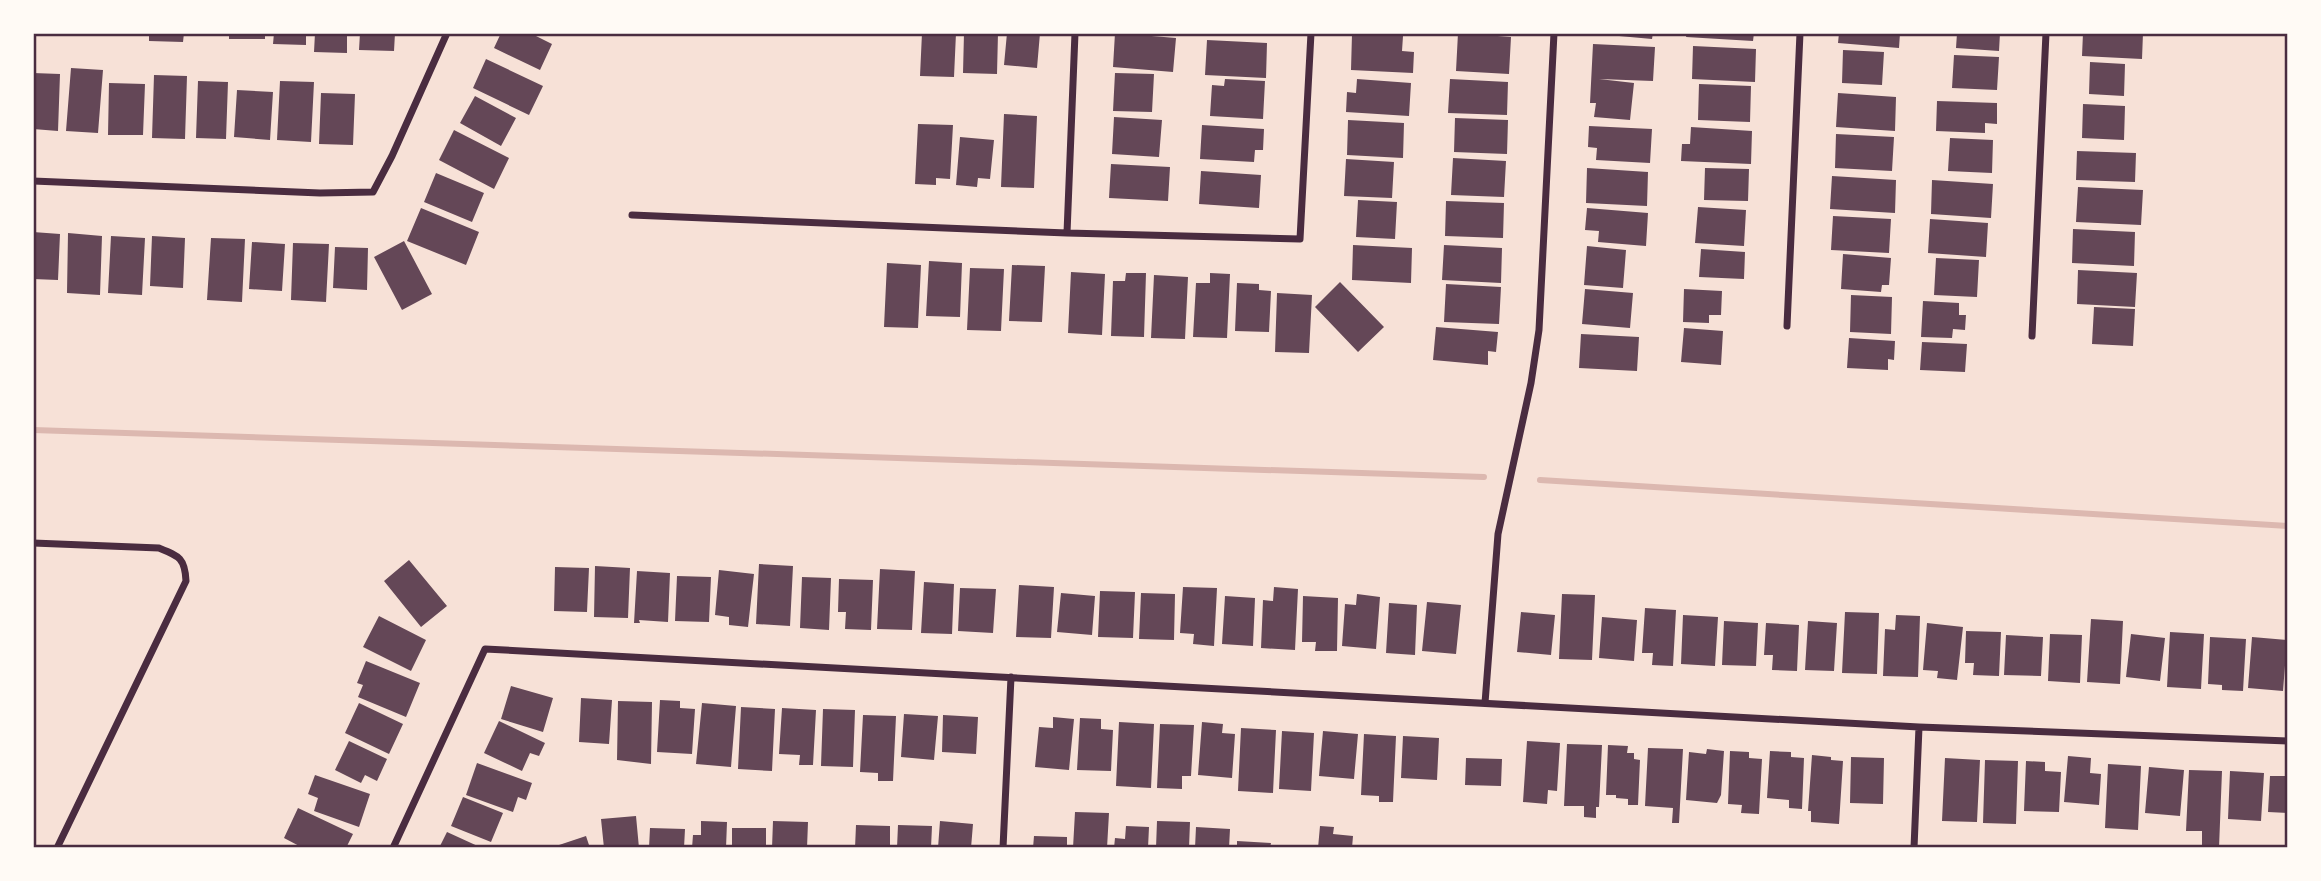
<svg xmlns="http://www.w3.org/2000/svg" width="2321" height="881" viewBox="0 0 2321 881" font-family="'Archivo Narrow',sans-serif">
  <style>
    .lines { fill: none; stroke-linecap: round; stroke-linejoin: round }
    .stream { stroke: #dcb8b0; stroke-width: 6 }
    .building { fill: #644757 }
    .minor { stroke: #4a2c40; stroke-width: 7 }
    .neatline { fill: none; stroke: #4a2c40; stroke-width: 2.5 }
  </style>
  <rect width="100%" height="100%" fill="#f7e1d7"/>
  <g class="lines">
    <path class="stream" d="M33 430 1484 477
      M1540 480 2288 526"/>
  </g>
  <path class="building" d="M149 33H184L183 42 149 41Z
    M229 33H265V39H229Z
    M274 33H306V45L273 44Z
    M315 33H347V53L314 52Z
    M360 33H395L394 51 359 50Z
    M501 33H530L552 44 540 70 494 48Z
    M922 33H956L954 77 920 76Z
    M964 33H998L997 74 963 73Z
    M1007 33H1040L1037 68 1004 65Z
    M1115 33 1176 38 1173 72 1113 67Z
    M1458 33 1511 37 1509 74 1456 71Z
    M1608 33H1653L1652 39 1608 35Z
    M1687 33H1754L1753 41 1686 37Z
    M1839 33H1900L1899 48 1838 43Z
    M1957 33H2000L1999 51 1956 48Z
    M2083 33H2143L2142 59 2082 56Z
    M1352 34 1403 36 1402 51 1414 52 1413 73 1351 70Z
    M1207 40 1267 43 1266 78 1205 75Z
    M1593 44 1655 47 1653 81 1599 79 1634 83 1630 120 1594 117 1596 103H1590Z
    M1693 46 1756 49 1755 82 1692 79Z
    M1843 50 1884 52 1882 85 1842 83Z
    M1954 55 1999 57 1997 90 1952 88Z
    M486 59 543 86 529 115 473 88Z
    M2090 62 2125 64 2124 96 2089 94Z
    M71 68 103 70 98 133 66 131Z
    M33 73 60 74 58 131 33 129Z
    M1115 73 1154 74 1152 112 1113 111Z
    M154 75 187 76 185 139 152 138Z
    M1225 79 1265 81 1263 119 1210 116 1212 85 1224 86Z
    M1357 79 1411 83 1409 116 1346 112 1347 92 1356 93Z
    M1450 79 1508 82 1507 115 1448 113Z
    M198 81 228 82 226 139 196 138Z
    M280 81 314 82 311 142 277 140Z
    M109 83 145 84 143 135H108Z
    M1699 84 1751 86 1750 122 1698 120Z
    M237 90 273 92 270 140 234 137Z
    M321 93 355 94 353 145 319 144Z
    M1838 93 1896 97 1895 131 1836 127Z
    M475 96 516 118 501 146 460 123Z
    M1937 101 1997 103V124L1985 123V133L1936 131Z
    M2083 104 2125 106 2124 140 2082 138Z
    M1004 114 1037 116 1034 188 1001 187Z
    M1114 117 1162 120 1159 157 1112 154Z
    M1455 118 1508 120 1507 154 1454 152Z
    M1348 120 1404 123 1403 158 1347 155Z
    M918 124 953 125 950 179 936 178V185L915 184Z
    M1202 125 1264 129 1263 150H1255L1254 162 1200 159Z
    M1589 126 1652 129 1650 163 1596 160 1597 148 1588 147Z
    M1691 127 1752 131 1751 164 1681 161 1682 144H1690Z
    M454 130 509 158 494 189 439 160Z
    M1836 134 1894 137 1892 171 1835 168Z
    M960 137 994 140 990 179 978 178 977 187 956 185Z
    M1950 138 1993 140 1992 173 1948 171Z
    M2077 151 2136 153 2135 182 2076 180Z
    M1453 158 1506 161 1504 197 1451 195Z
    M1346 159 1394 162 1392 198 1344 196Z
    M1111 164 1170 167 1168 201 1109 198Z
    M1587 168 1648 172 1647 206 1586 203Z
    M1705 168 1749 169 1748 201 1704 200Z
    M1201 171 1261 175 1259 208 1199 204Z
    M436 173 484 193 472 222 424 202Z
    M1832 176 1896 180 1895 213 1830 209Z
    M1932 180 1993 184 1991 218 1931 214Z
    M2078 187 2143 190 2141 225 2076 222Z
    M1358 200 1397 202 1395 239 1356 237Z
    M1446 201 1504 203 1503 238 1445 236Z
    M1698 207 1746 210 1744 246 1695 243Z
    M421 208 479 232 466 265 407 241Z
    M1587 208 1648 213 1646 246 1598 242 1599 231 1585 230Z
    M1833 216 1891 219 1889 253 1831 250Z
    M1930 219 1988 223 1986 257 1928 253Z
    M2073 229 2135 232 2134 266 2072 263Z
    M33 232 60 234 58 280 33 279Z
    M68 233 102 236 100 295 67 293Z
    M111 236 145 238 142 295 108 293Z
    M152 236 185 238 183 288 150 286Z
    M211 238 245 239 242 302 207 300Z
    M404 241 432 294 402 310 374 257Z
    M252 242 285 244 282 291 249 289Z
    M293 243 329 244 326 302 291 300Z
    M1353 245 1412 248 1411 283 1352 280Z
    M1444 245 1502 248 1501 283 1442 280Z
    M1587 246 1626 250 1623 288 1584 285Z
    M335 247 368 248 367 290 333 288Z
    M1701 249 1745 252 1744 279 1699 277Z
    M1843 254 1891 258 1889 285H1882L1881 292 1841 289Z
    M1936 258 1979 260 1977 297 1934 295Z
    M929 261 962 263 960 317 926 316Z
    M887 263 921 265 918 328 884 327Z
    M1012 265 1045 266 1042 322 1009 321Z
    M970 268 1004 269 1001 331 967 330Z
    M2078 270 2137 273 2135 307 2077 304Z
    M1071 272 1105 274 1102 335 1068 333Z
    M1126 273H1146L1144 337 1111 336 1113 281H1125Z
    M1210 273 1230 274 1227 338 1193 337 1196 283H1210Z
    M1154 275 1188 277 1185 339 1151 338Z
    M1340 282 1384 327 1358 352 1315 307Z
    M1237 283 1259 284V290L1271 291 1269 332 1235 331Z
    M1446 284 1501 287 1499 324 1444 322Z
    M1585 289 1633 293 1630 328 1582 324Z
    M1684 289 1722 291 1721 315H1709V323L1683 322Z
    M1277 293 1312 295 1309 353 1275 352Z
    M1851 295 1892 297 1891 334 1850 332Z
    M1923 301 1959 303V315H1966L1965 330 1953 329 1952 338 1921 337Z
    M2094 307 2135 309 2133 346 2092 344Z
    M1436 327 1498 332 1496 352 1488 351V365L1433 360Z
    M1684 328 1723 331 1721 365 1681 362Z
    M1581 334 1639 337 1637 371 1579 368Z
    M1849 338 1895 341 1894 360 1888 359V370L1847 368Z
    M1922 342 1967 344 1965 372 1920 370Z
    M409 560 447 606 421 627 384 581Z
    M759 564 793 566 790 626 756 624Z
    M595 566 630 568 628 618 594 617Z
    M555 567 589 568 587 612 554 611Z
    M880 569 915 571 912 630 877 629Z
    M719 570 754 574 748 627 729 625V617L715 615Z
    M637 571 670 573 668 622 639 620 640 623H634Z
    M677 576 711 577 709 622 675 621Z
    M802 577 831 578 829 630 800 628Z
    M839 579 873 580 871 630 845 629 846 612H838Z
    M924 582 954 584 952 634 921 633Z
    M1019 585 1054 587 1051 638 1016 637Z
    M1183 587 1217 588 1214 646 1193 644 1194 634 1180 633Z
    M1274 587 1298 589 1295 650 1261 648 1263 600 1273 601Z
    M960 588 996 589 993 633 958 631Z
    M1100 591 1135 592 1133 638 1098 637Z
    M1061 593 1095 596 1092 635 1057 632Z
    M1141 593 1175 594 1174 640 1139 639Z
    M1357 594 1380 597 1376 649 1342 646 1345 604 1356 605Z
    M1562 594 1595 595 1592 660 1559 659Z
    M1225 596 1255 598 1253 646 1222 644Z
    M1303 596 1338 598 1337 651H1315L1316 642H1302Z
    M1427 602 1461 605 1456 654 1422 651Z
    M1389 603 1417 605 1415 655 1386 653Z
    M1645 608 1676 610 1673 666 1652 665 1653 653H1642Z
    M1521 612 1555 615 1551 655 1517 652Z
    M1845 612 1879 613 1877 674 1842 673Z
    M1683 615 1718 617 1715 666 1681 664Z
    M1896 615 1920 616 1918 677 1883 676 1885 629 1895 630Z
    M379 616 426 640 411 671 363 647Z
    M1602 617 1637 620 1634 661 1599 658Z
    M2091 619 2123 621 2120 684 2087 682Z
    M1724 621 1758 623 1756 666 1722 665Z
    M1808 621 1837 623 1834 671 1805 670Z
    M1766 623 1799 625 1797 671 1772 670 1773 655H1764Z
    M1927 623 1963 627 1957 680 1937 678 1938 671 1923 670Z
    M1966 631 2001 632 1999 676 1973 675 1974 663H1965Z
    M2170 632 2204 634 2201 689 2167 687Z
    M2050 634 2082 635 2080 683 2048 681Z
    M2131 634 2165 638 2160 681 2126 677Z
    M2006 635 2043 637 2041 676 2004 675Z
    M2210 637 2246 639 2243 691 2222 690V685L2208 684Z
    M2252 637 2287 640 2283 691 2248 688Z
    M366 661 420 683 406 717 358 697 363 685 357 683Z
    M511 686 553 698 543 732 501 719Z
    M581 698 612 700 609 744 579 742Z
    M660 700 680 701V708L695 709 692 754 657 752Z
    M618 701 652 702 651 764 617 760Z
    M359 703 403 724 389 754 345 733Z
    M702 703 736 706 731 767 696 764Z
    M741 707 775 709 772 771 738 769Z
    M782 708 816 710 813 765H799L800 755 779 754Z
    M823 709 855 710 853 767 821 766Z
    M904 714 938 716 934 760 901 757Z
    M863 715 896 716 893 781H878V773L860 772Z
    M943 715 978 717 976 754 942 752Z
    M1053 717 1074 719 1069 770 1035 767 1039 727 1053 728Z
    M1080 718 1101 719V729L1113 730 1111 771 1077 770Z
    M499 721 545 743 539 756 530 753 522 771 484 753Z
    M1119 722 1154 724 1151 788 1116 786Z
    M1202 722 1223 724 1222 733 1235 734 1232 778 1198 775Z
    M1160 724 1194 725 1191 776H1182V789L1157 788Z
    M1241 728 1276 730 1273 793 1238 791Z
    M1282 731 1314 733 1311 791 1279 789Z
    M1323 731 1358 734 1354 779 1319 776Z
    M1364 734 1396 736 1393 802H1379V796L1361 795Z
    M1403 736 1439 738 1437 780 1401 778Z
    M349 741 387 759 377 781 365 775 361 783 335 770Z
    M1527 741 1560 743 1557 791 1548 790 1547 804 1523 802Z
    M1567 744 1602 745 1599 807H1596V818L1584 817V806H1564Z
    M1608 745 1628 746 1627 753H1634V759L1640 760 1638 805H1628V799L1616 798V795H1606Z
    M1648 748 1683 749 1679 823H1672L1673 808 1645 806Z
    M1707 749 1724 751 1721 795 1717 803 1686 800 1689 752 1706 754Z
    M1730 751 1749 752V758L1762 759 1759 814 1741 813 1742 805 1728 804Z
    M1770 751 1791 752V757L1804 758 1802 809 1789 808V800L1767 798Z
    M1812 755 1831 757V760L1843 761 1839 824 1811 822V811H1808Z
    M2068 756 2091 758 2090 773 2101 774 2099 805 2064 802Z
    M1851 757 1884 758 1883 804 1850 803Z
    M1466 758 1502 759 1501 786 1465 785Z
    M1945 758 1980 760 1977 822 1942 821Z
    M1985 760 2018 761 2016 824 1983 823Z
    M2026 761 2045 762V771L2061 772 2059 812 2024 811Z
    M477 763 532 783 526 800 518 797 513 812 466 795Z
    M2108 764 2141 766 2138 830 2105 828Z
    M2149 767 2184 770 2180 816 2145 813Z
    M2189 770 2222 771 2219 848 2202 847V831H2186Z
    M2230 771 2264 773 2261 821 2228 819Z
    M315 775 370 794 359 827 314 811 318 798 308 794Z
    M2270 776H2288V813L2268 812Z
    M463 797 503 813 491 842 451 826Z
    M298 808 353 834 346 848H303L284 838Z
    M1075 812 1109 813 1107 848H1073Z
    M636 816 639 848H604L601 819Z
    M701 821 727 822 726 848H692L693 835H701Z
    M773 821 808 822 807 848H772Z
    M940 821 973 824 971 848H938Z
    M1157 821 1190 822 1189 848H1156Z
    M856 825 890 826V848H855Z
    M898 825 932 826 931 848H897Z
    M1126 826 1149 827 1148 848H1114L1115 838 1125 839Z
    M1320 826 1334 827 1333 834 1353 836 1352 848H1318Z
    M1196 827 1230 829 1229 848H1195Z
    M650 828 685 829 684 848H649Z
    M732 828H766V848H732Z
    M447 832 482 848H439Z
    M586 836 590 848H553V847Z
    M1034 836 1067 837V848H1033Z
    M1237 841 1271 843 1270 848H1237Z"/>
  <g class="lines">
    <path class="minor" d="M33 181 320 193 373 192 392 156 447 33
      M632 215 1067 233 1300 239 1311 33
      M1067 233 1075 33
      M1787 326 1800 33
      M2032 336 2046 33
      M33 543 159 548C179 556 185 558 186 581L57 848
      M1485 703 1498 534 1531 383 1539 330 1554 33
      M393 848 485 649 1919 727 2288 741
      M1003 848 1011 677
      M1914 848 1919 727"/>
  </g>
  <rect width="2321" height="881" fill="none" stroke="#fffaf5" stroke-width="70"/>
  <rect x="35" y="35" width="2251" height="811" class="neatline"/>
</svg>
